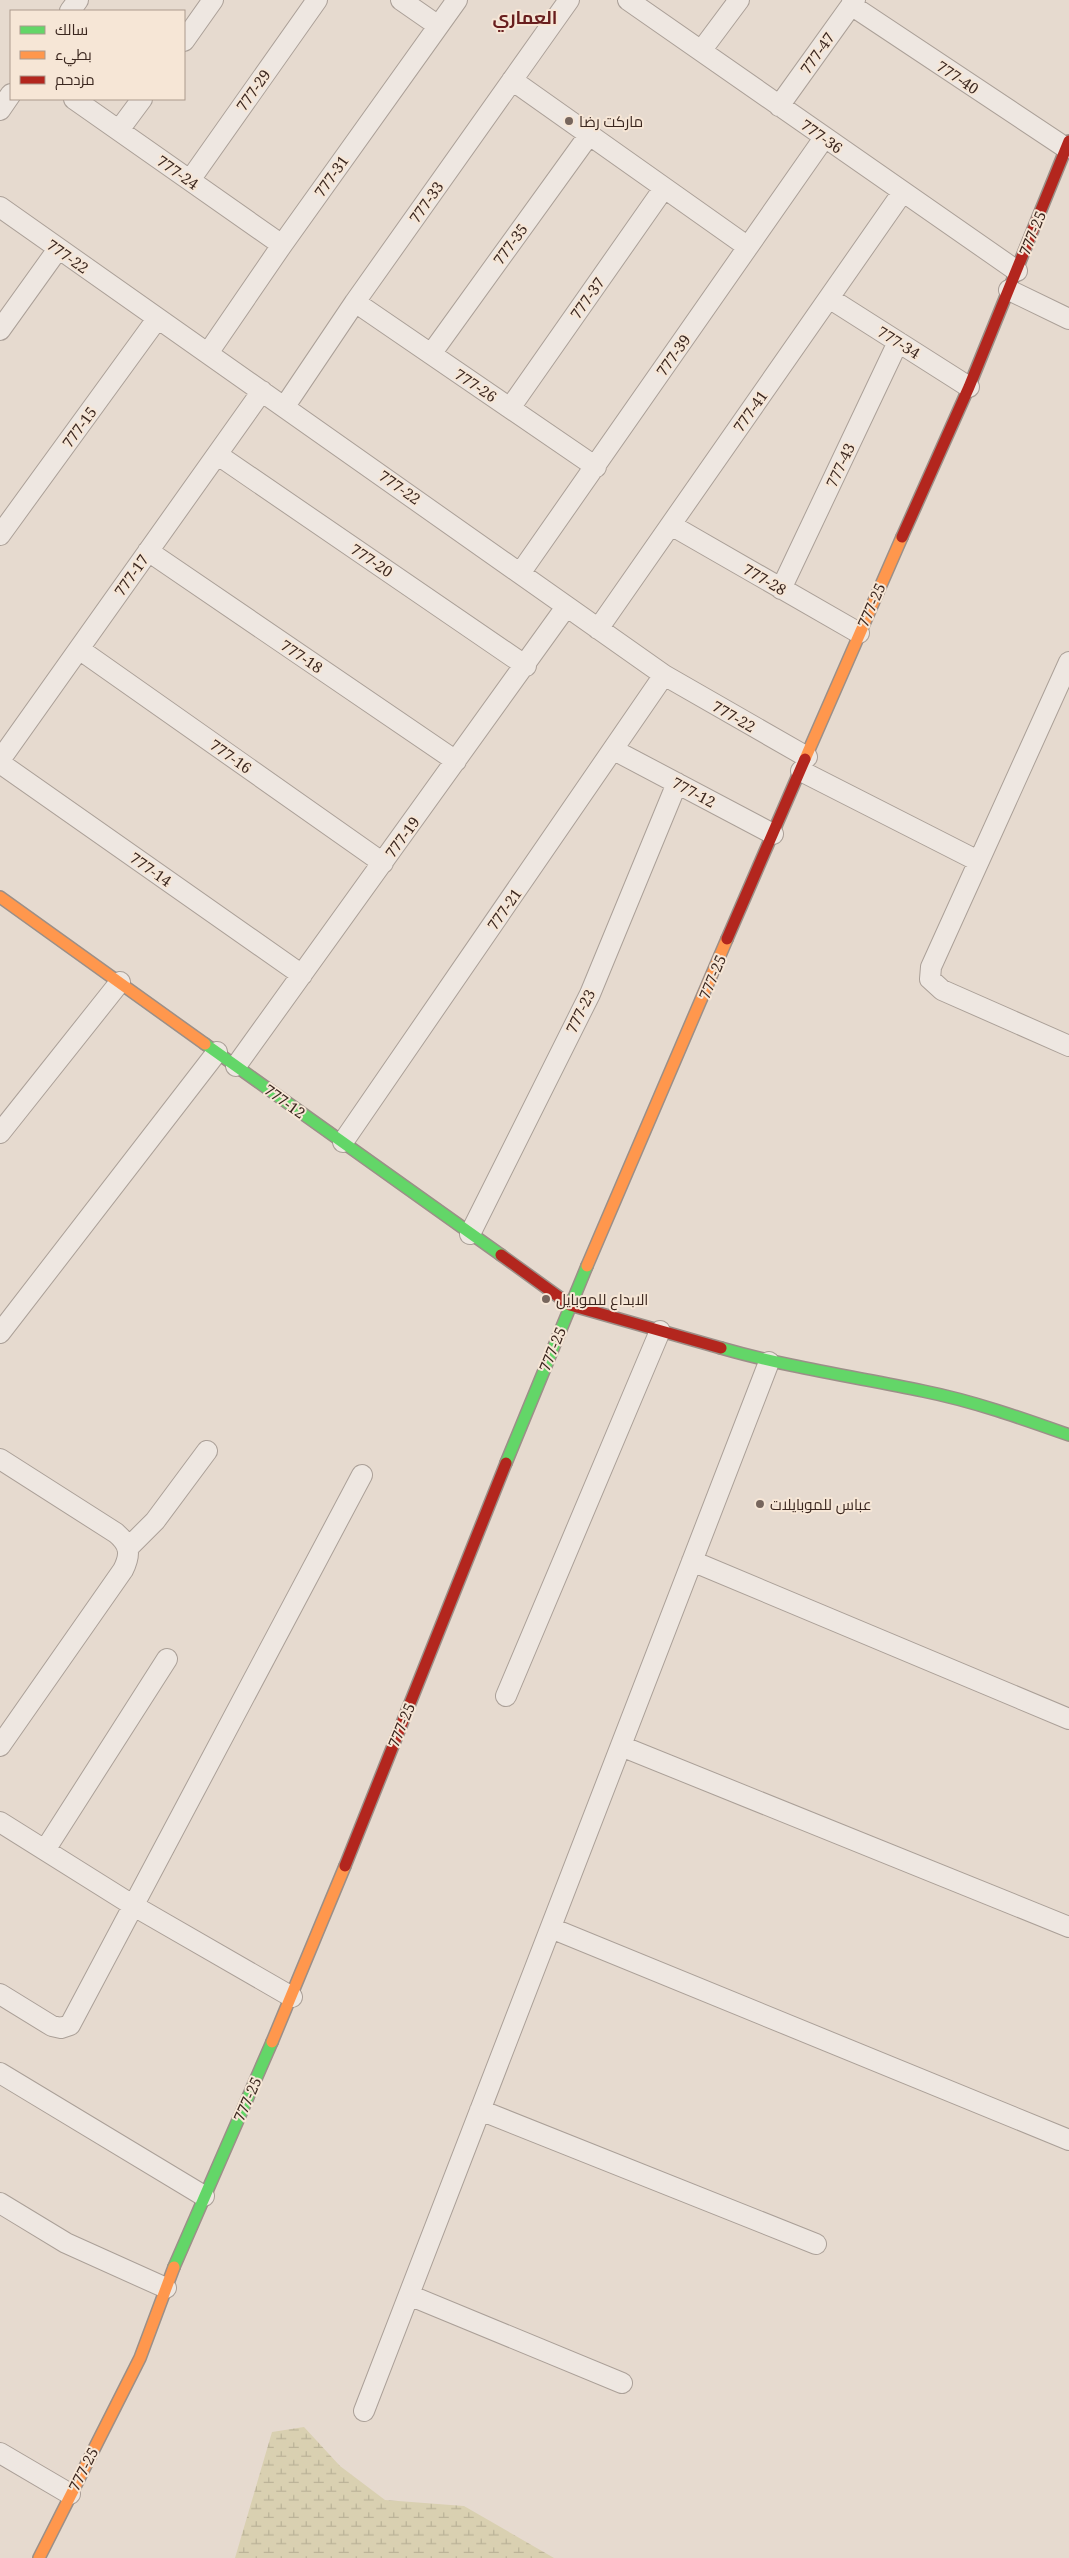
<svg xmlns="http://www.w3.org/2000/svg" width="1069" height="2558" viewBox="0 0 1069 2558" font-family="'Noto Serif',Cairo,serif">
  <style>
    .wetland { fill: url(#wetland-marsh) }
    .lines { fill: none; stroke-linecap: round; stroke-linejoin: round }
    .street-casing { stroke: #aba098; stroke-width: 22 }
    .fast-casing { stroke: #9b8f88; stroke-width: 14 }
    .slow-casing { stroke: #9b8f88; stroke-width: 14 }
    .jam-casing { stroke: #9b8f88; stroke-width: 14 }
    .street { stroke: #eee7e1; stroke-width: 20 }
    .fast { stroke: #63d668; stroke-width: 11 }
    .slow { stroke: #ff974d; stroke-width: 11 }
    .jam { stroke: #b3261e; stroke-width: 11 }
    .poi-dot { fill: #77665d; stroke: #f6e6d6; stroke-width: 2 }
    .labels { text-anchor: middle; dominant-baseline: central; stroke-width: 4; stroke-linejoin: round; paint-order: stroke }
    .street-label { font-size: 15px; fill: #3b271f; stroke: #f6e6d6 }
    .poi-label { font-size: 15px; fill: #3b271f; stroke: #f6e6d6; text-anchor: start }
    .quarter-label { font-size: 18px; font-weight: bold; fill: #681e1e; stroke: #f6e6d6 }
  </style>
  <defs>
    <pattern id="wetland-marsh" width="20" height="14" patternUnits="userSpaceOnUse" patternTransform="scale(1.25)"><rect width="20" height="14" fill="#d9d0b1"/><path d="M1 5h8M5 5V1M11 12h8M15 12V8" fill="none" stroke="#bbb398"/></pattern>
  </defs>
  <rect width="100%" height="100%" fill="#e6dacf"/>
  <path class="wetland" d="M304 2427 340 2466 385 2500 464 2506 554 2558H235L272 2432Z"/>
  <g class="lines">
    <defs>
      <path id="street" d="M401 0 437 25
        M628 0 1017 271
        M851 5 1066 148
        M70 11 78 0
        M184 41 213 0
        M701 51 739 0
        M512 80 748 247
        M74 99 282 245
        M779 106 855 0
        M0 110 11 94
        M119 130 142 99
        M190 180 317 0
        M0 207 664 675 807 757
        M1009 290 1069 319
        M829 298 969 387
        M355 302 596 467
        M0 330 58 249
        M208 353 282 245 457 0
        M431 354 589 135
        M285 406 355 302 569 0
        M510 408 664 188
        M218 455 526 666
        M671 525 859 633
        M0 535 157 319
        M148 551 456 761
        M521 572 824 138
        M781 589 898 342
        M598 629 902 193
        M79 649 383 863
        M1069 662 931 967 930 979 942 990 1069 1046
        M614 750 773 834
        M0 760 262 391
        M0 763 302 975
        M801 771 978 861
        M236 1066 566 607
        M0 1133 120 982
        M343 1142 664 675
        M470 1234 590 994 677 783
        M0 1333 217 1052
        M0 1459 116 1533C130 1545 131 1554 123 1570L0 1746
        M129 1547 155 1521 207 1451
        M692 1561 1069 1719
        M506 1696 660 1331
        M621 1746 1069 1927
        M0 1822 134 1906 292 1997
        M45 1850 167 1659
        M551 1928 1069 2140
        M0 1994 52 2026 61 2028 70 2025 362 1475
        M0 2073 204 2196
        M480 2110 816 2244
        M0 2203 66 2243 166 2288
        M409 2295 622 2383
        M364 2411 769 1362
        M0 2453 70 2494"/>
      <path id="fast" d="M205 1044 501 1255
        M721 1348C787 1367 855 1377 923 1391 973 1401 1021 1418 1069 1435
        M506 1463 587 1266
        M174 2267 272 2042"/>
      <path id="slow" d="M805 759 902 537
        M0 897 205 1044
        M587 1266 727 939
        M272 2042 345 1866
        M39 2558 140 2358 174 2267"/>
      <path id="jam" d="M902 537 969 387 1069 141
        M727 939 805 759
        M501 1255 570 1305 721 1348
        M345 1866 506 1463"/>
    </defs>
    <use href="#street" class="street-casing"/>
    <use href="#fast" class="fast-casing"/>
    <use href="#slow" class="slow-casing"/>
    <use href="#jam" class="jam-casing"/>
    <use href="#street" class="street"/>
    <use href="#fast" class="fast"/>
    <use href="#slow" class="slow"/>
    <use href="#jam" class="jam"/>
  </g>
  <g class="poi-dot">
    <circle cx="569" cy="121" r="5"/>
    <circle cx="546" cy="1299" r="5"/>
    <circle cx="760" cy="1504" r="5"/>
  </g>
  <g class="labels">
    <g class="street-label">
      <text transform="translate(817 53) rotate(-55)">777-47</text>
      <text transform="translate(958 77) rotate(34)">777-40</text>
      <text transform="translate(253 90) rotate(-55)">777-29</text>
      <text transform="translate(822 136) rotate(35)">777-36</text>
      <text transform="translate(178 172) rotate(35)">777-24</text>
      <text transform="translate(331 176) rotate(-55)">777-31</text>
      <text transform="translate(426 202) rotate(-55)">777-33</text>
      <text transform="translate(1032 233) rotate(-68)">777-25</text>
      <text transform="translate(510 244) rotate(-54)">777-35</text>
      <text transform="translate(68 256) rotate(35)">777-22</text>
      <text transform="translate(587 298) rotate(-55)">777-37</text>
      <text transform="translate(899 342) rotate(32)">777-34</text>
      <text transform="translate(673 355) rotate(-55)">777-39</text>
      <text transform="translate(476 385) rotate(34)">777-26</text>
      <text transform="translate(750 411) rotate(-55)">777-41</text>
      <text transform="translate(79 427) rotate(-54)">777-15</text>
      <text transform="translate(840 465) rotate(-65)">777-43</text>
      <text transform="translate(400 487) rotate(35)">777-22</text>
      <text transform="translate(372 560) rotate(34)">777-20</text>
      <text transform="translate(131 575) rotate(-55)">777-17</text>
      <text transform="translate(765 579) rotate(30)">777-28</text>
      <text transform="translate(871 605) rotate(-66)">777-25</text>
      <text transform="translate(302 656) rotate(34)">777-18</text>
      <text transform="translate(734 716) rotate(30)">777-22</text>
      <text transform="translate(231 756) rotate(35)">777-16</text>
      <text transform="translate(694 792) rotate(28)">777-12</text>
      <text transform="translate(402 837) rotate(-54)">777-19</text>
      <text transform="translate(151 869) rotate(35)">777-14</text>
      <text transform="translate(504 909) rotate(-55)">777-21</text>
      <text transform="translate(712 977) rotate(-67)">777-25</text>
      <text transform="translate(580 1011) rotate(-64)">777-23</text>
      <text transform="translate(285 1101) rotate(36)">777-12</text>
      <text transform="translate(552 1349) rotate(-68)">777-25</text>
      <text transform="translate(401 1725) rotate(-68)">777-25</text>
      <text transform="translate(247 2099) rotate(-66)">777-25</text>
      <text transform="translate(83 2469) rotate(-63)">777-25</text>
    </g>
    <g class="poi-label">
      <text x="579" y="121">ماركت رضا</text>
      <text x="556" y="1299">الابداع للموبايل</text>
      <text x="770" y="1504">عباس للموبايلات</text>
    </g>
    <g class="quarter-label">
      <text x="525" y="17">العماري</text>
    </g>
  </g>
  <rect x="10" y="10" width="175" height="90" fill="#f6e6d6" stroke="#ab9a8d"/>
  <rect x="20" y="26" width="25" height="8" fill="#63d668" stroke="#ab9a8d"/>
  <text x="55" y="35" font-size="15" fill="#3b271f">سالك</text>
  <rect x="20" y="51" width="25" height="8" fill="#ff974d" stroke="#ab9a8d"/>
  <text x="55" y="60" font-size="15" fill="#3b271f">بطيء</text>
  <rect x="20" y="76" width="25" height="8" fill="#b3261e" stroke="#ab9a8d"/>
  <text x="55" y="85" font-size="15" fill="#3b271f">مزدحم</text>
</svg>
